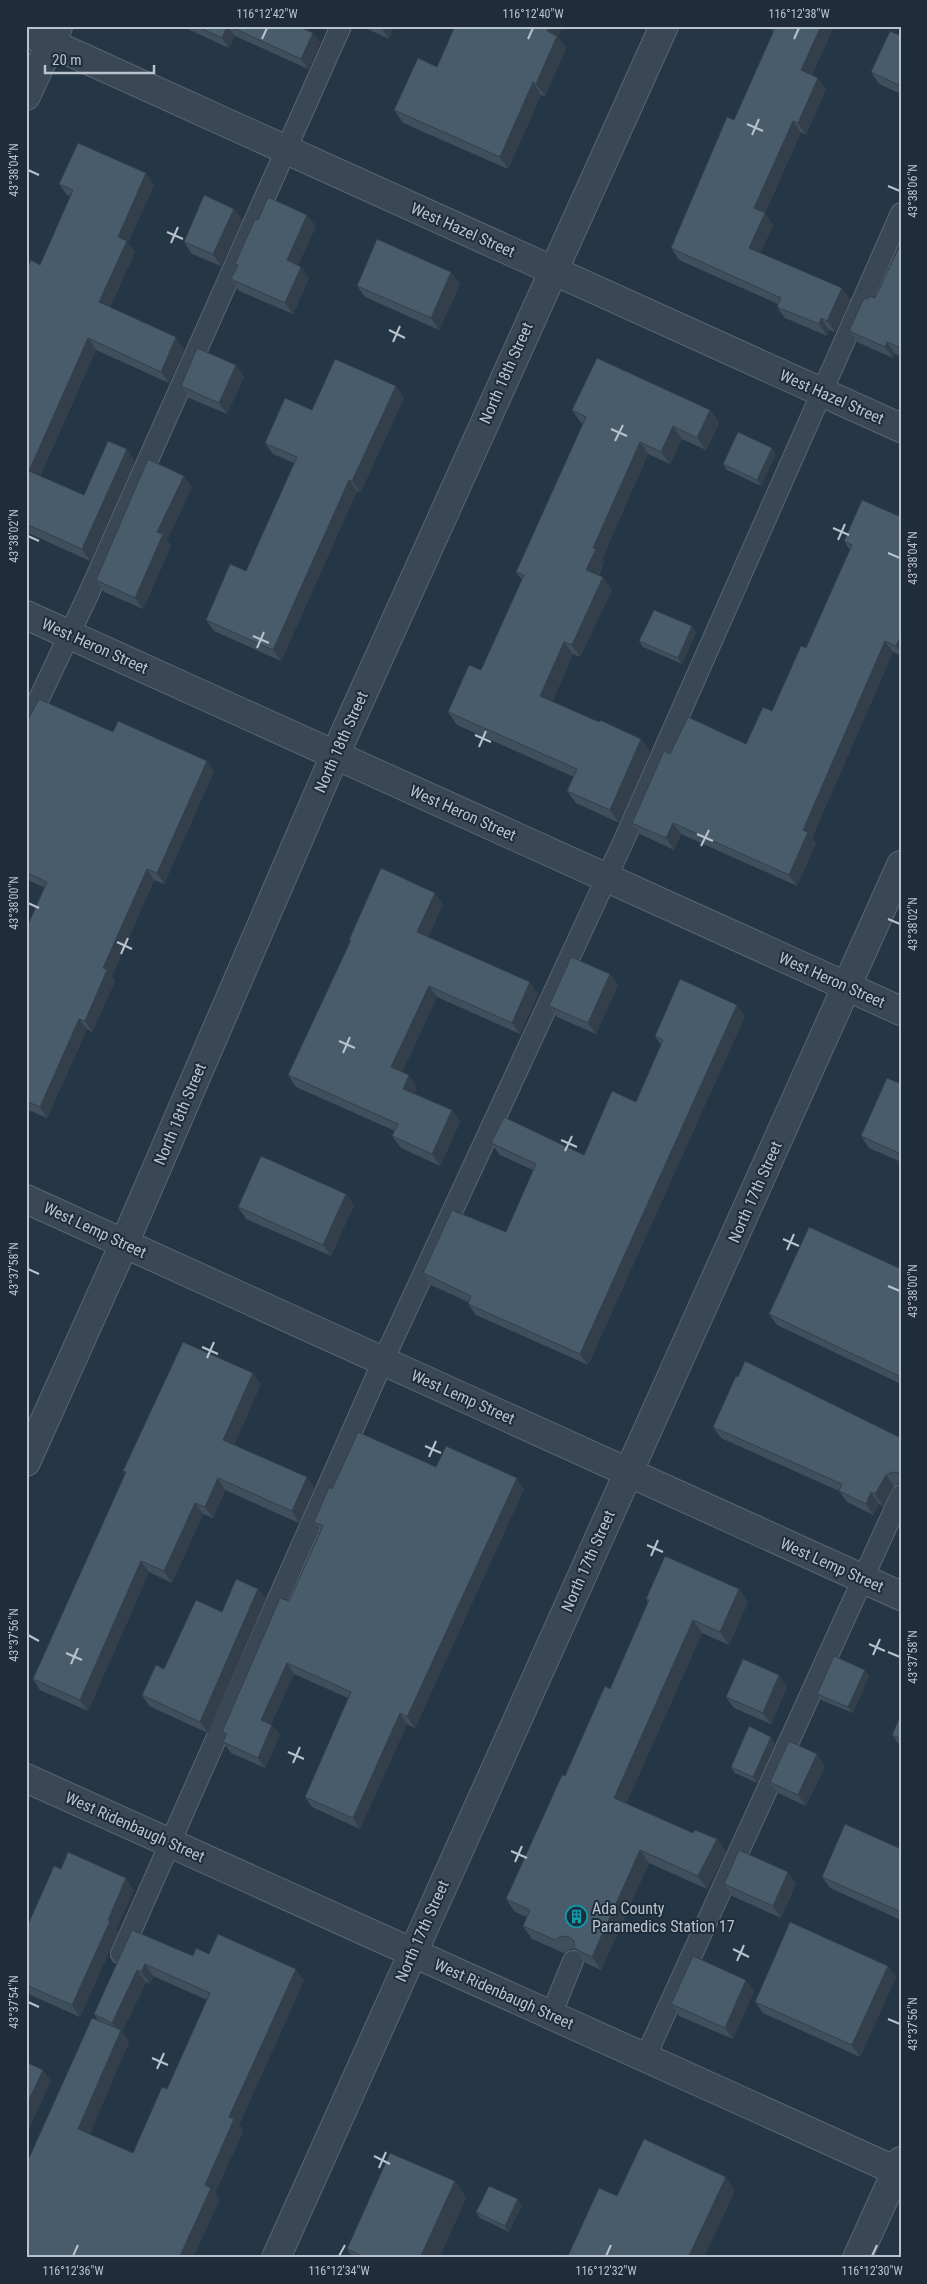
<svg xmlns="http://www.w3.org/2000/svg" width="927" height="2284" viewBox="0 0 927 2284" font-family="'Roboto Condensed',sans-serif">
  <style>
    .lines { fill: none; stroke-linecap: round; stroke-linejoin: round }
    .service-casing { stroke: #596672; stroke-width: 22 }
    .minor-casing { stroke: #596672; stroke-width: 30 }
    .tertiary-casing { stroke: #596672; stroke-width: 30 }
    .service { stroke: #3a4855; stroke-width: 20 }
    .minor { stroke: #3a4855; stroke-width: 28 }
    .tertiary { stroke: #3a4855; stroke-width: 28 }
    .wall { fill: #3f4f5d; fill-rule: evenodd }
    .shaded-wall { fill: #33404c }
    .building { fill: #495c6c; stroke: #33404c }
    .ticks { fill: none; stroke: #b8c3ce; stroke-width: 2 }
    .labels { text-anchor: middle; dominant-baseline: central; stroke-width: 4; stroke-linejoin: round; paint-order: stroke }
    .street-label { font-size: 16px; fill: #b8c3ce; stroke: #1f2d3a }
    .poi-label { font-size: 16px; fill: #b8c3ce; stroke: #1f2d3a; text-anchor: start }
    .neatline { fill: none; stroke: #b8c3ce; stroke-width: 2 }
    .ticks-label { font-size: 12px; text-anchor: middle; fill: #b8c3ce }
  </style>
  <rect width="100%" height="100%" fill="#253646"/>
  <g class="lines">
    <defs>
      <path id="service" d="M26 726 88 595 341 26
        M121 1954 383 1361 624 840 901 213
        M551 2015 573 1961
        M645 2058 901 1495"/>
      <path id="minor" d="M26 32 901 428
        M26 96 58 27
        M26 615 901 1011
        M26 1199 901 1596
        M26 1462 124 1244 335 755 664 26
        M26 1778 901 2173
        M276 2258 901 865"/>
      <path id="tertiary" d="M857 2258 901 2161"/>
    </defs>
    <use href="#service" class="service-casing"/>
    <use href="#minor" class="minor-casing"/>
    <use href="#tertiary" class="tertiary-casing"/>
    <use href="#service" class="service"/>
    <use href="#minor" class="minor"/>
    <use href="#tertiary" class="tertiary"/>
  </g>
  <path class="wall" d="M181 26H297L313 33 320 43 308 69 235 36 229 48Z
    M361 26H394L389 39Z
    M769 26H834L812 75 826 89 806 135 801 132 765 213 773 225 760 253 850 300 835 332 829 330 827 336 785 318 777 307 778 304 679 260 671 248 734 120 773 32Z
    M901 36V94L879 84 871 72Z
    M558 37 566 48 545 96 541 95 508 169 403 123 394 110 437 67Z
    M59 184 154 185 128 243 135 252 110 307 184 349 169 383 96 350 40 476 84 495 135 461 90 561 26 532V270L40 265 71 196 67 195Z
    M234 209 242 220 221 266 192 254 184 242Z
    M258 220 316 226 298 265 309 278 293 314 239 291 231 279 237 266 235 264Z
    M901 243V356L895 354 893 358 857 342 849 331 868 299 875 298Z
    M451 272 460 284 439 330 365 297 357 286Z
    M236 365 244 377 227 414 189 398 181 386Z
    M396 386 404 398 360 493 357 491 281 661 214 631 206 620 246 571 294 463 273 454 265 443 312 410Z
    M572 410H710L719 423 706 450 682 439 670 464 648 454 602 559 604 562 599 575 612 590 580 657 573 654 552 702 599 722 641 739 650 752 619 823 576 803 567 791 574 777 457 725 448 712 481 670 522 580 516 572 583 424 581 423Z
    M776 454 761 486 727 470 723 464Z
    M192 487 167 540 171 546 143 609 104 592 96 580Z
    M901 517V656L893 652 812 838 816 843 797 886 681 834 674 850 640 834 632 823 670 754 746 744 772 711 806 648 850 550 844 541Z
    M696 632 682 664 643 647 639 641Z
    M26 724 113 732 214 771 164 884 154 880 112 976 115 981 92 1032 87 1029 47 1118 26 1109V929L45 888 26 879Z
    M443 904 428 937 538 994 520 1034 437 997 402 1072 417 1087 414 1093 452 1110 460 1122 440 1166 401 1148 392 1136 395 1131 296 1087 288 1075 350 942 349 940Z
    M610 974 618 985 596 1034 557 1017 549 1006Z
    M745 1016 588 1365 476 1315 468 1304V1302L431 1285 423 1273 506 1232 533 1170 500 1155 491 1143 584 1155 636 1102 661 1045 655 1036Z
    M901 1084V1162L869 1148 861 1136Z
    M354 1205 331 1256 246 1219 238 1207Z
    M901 1269V1384L777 1325 769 1314Z
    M261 1384 234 1445 314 1488 299 1523 225 1490 213 1518 203 1514 172 1583 149 1572 88 1711 40 1690 33 1679 125 1474 123 1471Z
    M713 1427 901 1438V1484L899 1483 894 1486 883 1506 879 1504 873 1515 847 1502 839 1491 721 1438Z
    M436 1467 524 1489 415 1728 407 1724 360 1829 312 1807 305 1797 348 1698 294 1674 271 1724 280 1735 265 1768 231 1753 223 1742 226 1737 222 1732 289 1601 321 1531 314 1522 332 1489Z
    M739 1589 748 1602 729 1645 702 1633 626 1804 693 1833 717 1839 726 1852 707 1889 649 1863 601 1970 584 1962 576 1950 571 1949 564 1953 532 1939 523 1926 527 1917 515 1912 506 1899 565 1776 610 1689 648 1602 646 1599Z
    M266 1599 208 1733 149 1706 142 1695 164 1669Z
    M869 1676 853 1713 821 1700 817 1694Z
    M787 1687 771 1724 734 1708 726 1697Z
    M901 1715V1747L892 1735Z
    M775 1743 757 1783 735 1773 731 1767Z
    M825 1766 806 1806 778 1793 770 1782Z
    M901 1849V1920L830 1888 822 1877Z
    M61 1869 134 1890 116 1929 118 1932 80 2017 26 1993V1929Z
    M796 1883 781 1918 732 1896 724 1884Z
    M132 1930 193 1956 209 1954 304 1980 239 2125 243 2131 215 2193 220 2200 29 2158 98 2020 94 2014ZM153 1976 207 2000 167 2089 133 2153 89 2134 129 2042 122 2032 146 1982 150 1984Z
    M888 1966 896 1977 860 2057 763 2013 755 2002Z
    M754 1991 733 2039 679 2016 671 2004Z
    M455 2181 466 2198 439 2258H353L347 2249Z
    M522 2205 509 2232 480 2218 476 2212Z"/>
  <path class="shaded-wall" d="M227 26 235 36 229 48 222 38Z
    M380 26H394L389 39Z
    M549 26H563L558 37 566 48 545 96 536 84 547 31Z
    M821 26H834L809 82 801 70Z
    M313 33 320 43 308 69 301 59Z
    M818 78 826 89 806 135 798 123Z
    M533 82 541 95 508 169 500 157Z
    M793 121 801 132 765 213 773 225 757 260 749 248 754 208Z
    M146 173 154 185 128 243 135 252 107 313 99 302 118 237Z
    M234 209 242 220 221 266 213 254Z
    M307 215 316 226 295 272 287 260Z
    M301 267 309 278 293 314 285 303Z
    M451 272 460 284 439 330 431 318Z
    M842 288 850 300 835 332 827 321Z
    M821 318 829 330 827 336 819 324Z
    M176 337 184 349 169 383 161 372Z
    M88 338 96 350 37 482 29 471Z
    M887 342 895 354 893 358 885 347Z
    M236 365 244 377 227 414 219 403Z
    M396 386 404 398 360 493 352 481Z
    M710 410 719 423 706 450 697 438Z
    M673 426 682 439 670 464 661 452Z
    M640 442 648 454 602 559 604 562 595 582 586 570 593 548Z
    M772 448 776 454 761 486 757 480Z
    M127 449 135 461 90 561 82 549Z
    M184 476 192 487 167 540 171 546 143 609 135 598 157 532Z
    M349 480 357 491 281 661 273 650Z
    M603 577 612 590 580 657 572 645Z
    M692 626 696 632 682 664 678 658Z
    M901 635V653L896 646Z
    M885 641 893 652 812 838 816 843 797 886 789 875 803 830Z
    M564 642 573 654 549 709 540 696Z
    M641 739 650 752 619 823 610 810Z
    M207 761 214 771 164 884 157 873Z
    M673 823 681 834 674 850 666 838Z
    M147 869 154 880 112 976 115 981 92 1032 85 1021 103 968Z
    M435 893 443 904 425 943 417 932Z
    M610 974 618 985 596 1034 588 1023Z
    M530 982 538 994 520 1034 512 1023Z
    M429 986 437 997 399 1079 391 1067Z
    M737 1005 745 1016 588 1365 580 1354Z
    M79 1019 87 1029 47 1118 40 1107Z
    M409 1075 417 1087 411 1100 403 1089Z
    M452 1110 460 1122 440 1166 432 1154Z
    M346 1194 354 1205 331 1256 323 1245Z
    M253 1373 261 1384 231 1451 223 1440Z
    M886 1475 894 1486 883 1506 875 1494Z
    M307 1477 314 1488 299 1523 292 1511Z
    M218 1478 225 1490 213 1518 205 1507Z
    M517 1478 524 1489 415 1728 407 1717Z
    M871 1492 879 1504 873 1515 866 1504Z
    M195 1503 203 1514 172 1583 164 1571Z
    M141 1561 149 1572 88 1711 80 1700Z
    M258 1589 266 1599 208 1733 200 1722Z
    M739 1589 748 1602 729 1645 720 1632Z
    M693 1620 702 1633 623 1811 614 1798Z
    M287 1663 294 1674 268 1730 261 1720Z
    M865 1670 869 1676 853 1713 848 1707Z
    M779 1675 787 1687 771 1724 763 1713Z
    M400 1713 407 1724 360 1829 353 1818Z
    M272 1725 280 1735 265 1768 258 1758Z
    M771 1737 775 1743 757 1783 753 1777Z
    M817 1754 825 1766 806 1806 798 1795Z
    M717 1839 726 1852 707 1889 698 1876Z
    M640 1850 649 1863 601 1970 592 1957Z
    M788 1872 796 1883 781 1918 773 1906Z
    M126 1878 134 1890 116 1929 118 1932 80 2017 72 2005 108 1920Z
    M145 1964 153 1976 150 1984 141 1972Z
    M888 1966 896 1977 860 2057 852 2045Z
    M296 1969 304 1980 239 2125 243 2131 215 2193 220 2200 193 2258H179L229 2117Z
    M137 1970 146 1982 122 2032 129 2042 87 2141 78 2129 120 2033 112 2023Z
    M746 1980 754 1991 733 2039 725 2028Z
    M43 2070 51 2081 26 2136V2106Z
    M726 2177 735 2191 704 2258H688Z
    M455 2181 466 2198 439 2258H420Z
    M518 2199 522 2205 509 2232 505 2226Z"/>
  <path class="building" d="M196 26H227L222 38Z
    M229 26H297L313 33 301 59Z
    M455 26H549L547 31 557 36 536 84 533 82 500 157 394 110 418 58 437 67Z
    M770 26H821L801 70 818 78 798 123 793 121 754 208 765 213 749 248 842 288 827 321 821 318 819 324 777 307 781 298 671 248 727 117 734 120 775 28Z
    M890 31 901 36V86L871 72Z
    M78 143 146 173 118 237 127 241 99 302 176 337 161 372 88 338 29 471 84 495 108 441 127 449 82 549 26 524V270L31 260 40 265 73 190 59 184Z
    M204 195 234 209 213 254 184 242Z
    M268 197 307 215 287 260 301 267 285 303 231 279 238 265 235 264 255 219 258 220Z
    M377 239 451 272 431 318 357 286Z
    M901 243V348L887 342 885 347 849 331 864 298 868 299 869 296 875 298Z
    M197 348 236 365 219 403 181 386Z
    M597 358 710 410 697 438 673 426 661 452 640 442 593 548 596 549 586 570 603 577 572 645 564 642 540 696 599 722 600 720 641 739 610 810 567 791 577 769 448 712 469 665 481 670 524 575 516 572 586 417 572 410Z
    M335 359 396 386 352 481 349 480 273 650 206 620 230 564 246 571 297 457 265 443 285 398 312 410Z
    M738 432 772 448 757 480 723 464Z
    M148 459 184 476 157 532 163 534 135 598 96 580Z
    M862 500 901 517V635L896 646 885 641 803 830 808 832 789 875 673 823 666 838 632 823 664 751 670 754 688 717 746 744 763 707 772 711 801 646 806 648 852 545 844 541Z
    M654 610 692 626 678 658 639 641Z
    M39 699 113 732 118 721 207 761 157 873 147 869 103 968 107 970 85 1021 79 1019 40 1107 26 1101V929L47 882 26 872V724Z
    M381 868 435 893 417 932 530 982 512 1023 429 986 391 1067 409 1075 403 1089 452 1110 432 1154 392 1136 398 1124 288 1075 351 940H349Z
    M571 957 610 974 588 1023 549 1006Z
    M680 979 737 1005 580 1354 468 1304 471 1296 423 1273 452 1210 506 1232 536 1164 491 1143 504 1117 584 1155 612 1091 636 1102 663 1040 655 1036Z
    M887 1078 901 1084V1154L861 1136Z
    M261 1156 346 1194 323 1245 238 1207Z
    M809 1227 901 1269V1377L769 1314Z
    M183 1342 253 1373 223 1440 307 1477 292 1511 218 1478 205 1507 195 1503 164 1571 141 1561 80 1700 33 1679 126 1472 123 1471Z
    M745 1361 901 1438V1477L899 1473 892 1472 886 1475 875 1494 871 1492 866 1504 839 1491 842 1484 713 1427 736 1376 738 1377Z
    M358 1432 436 1467 446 1446 517 1478 407 1717 400 1713 353 1818 305 1797 351 1692 287 1663 261 1720 272 1725 258 1758 223 1742 227 1734 222 1732 280 1598 289 1601 323 1526 314 1522 329 1487 332 1489Z
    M901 1494V1507L897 1505Z
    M665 1556 739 1589 720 1632 693 1620 614 1798 693 1833 695 1830 717 1839 698 1876 640 1850 592 1957 575 1949 574 1941 569 1937 562 1936 555 1940 523 1926 530 1910 506 1899 562 1775 565 1776 605 1686 610 1689 649 1600 646 1599Z
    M236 1579 258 1589 200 1722 142 1695 156 1665 164 1669 196 1600 222 1612Z
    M834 1656 865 1670 848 1707 817 1694Z
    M743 1659 779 1675 763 1713 726 1697Z
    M901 1715V1739L892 1735Z
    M749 1726 771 1737 753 1777 731 1767Z
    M789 1741 817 1754 798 1795 770 1782Z
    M845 1824 901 1849V1912L822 1877Z
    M739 1850 788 1872 773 1906 724 1884Z
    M68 1852 126 1878 108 1920 110 1921 72 2005 26 1985V1929L54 1866 61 1869Z
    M790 1922 888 1966 852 2045 755 2002Z
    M132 1930 193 1956 196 1948 209 1954 218 1934 296 1969 229 2117 234 2119 205 2185 211 2188 179 2258H26V2161L29 2158 92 2018 121 2030 78 2129 133 2153 162 2087 167 2089 210 1993 145 1964 141 1972 137 1970 112 2023 94 2014Z
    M693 1956 746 1980 725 2028 671 2004Z
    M26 2062 43 2070 26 2106Z
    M644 2139 726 2177 688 2258H567L599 2188 617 2196Z
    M390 2153 455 2181 420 2258H366L347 2249Z
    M489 2186 518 2199 505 2226 476 2212Z
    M557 2254 564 2258H556Z"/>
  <path class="ticks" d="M262 39 267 28M528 39 533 28M794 39 799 28M747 124 763 131M752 135 759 119M28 170 39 175M888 186 900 191M167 232 183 239M171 243 178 227M389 330 405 338M393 342 400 326M611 429 627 436M615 441 623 425M833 528 849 535M28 536 39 541M838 540 845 524M888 553 900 558M253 636 269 643M257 648 264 632M475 735 491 742M479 747 486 731M697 834 713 841M701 846 709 830M28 903 39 908M888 919 900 924M117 942 132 949M121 954 128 938M339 1041 355 1048M343 1053 350 1037M561 1140 577 1147M565 1151 572 1136M783 1239 799 1246M787 1250 794 1234M28 1269 39 1274M888 1286 900 1291M202 1347 218 1354M207 1358 214 1342M425 1446 441 1453M429 1457 436 1441M647 1545 663 1552M651 1556 658 1540M28 1635 39 1641M869 1644 885 1651M888 1652 900 1657M66 1653 82 1660M873 1655 880 1639M71 1664 78 1648M288 1752 304 1759M293 1763 300 1747M511 1851 527 1858M515 1862 522 1846M733 1949 749 1957M737 1961 744 1945M28 2002 39 2007M888 2019 900 2024M152 2058 168 2065M157 2069 164 2053M374 2156 390 2164M379 2168 386 2152M73 2256 78 2245M339 2256 345 2245M606 2256 611 2245M872 2256 877 2245"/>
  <defs>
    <symbol id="building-ring" viewBox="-11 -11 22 22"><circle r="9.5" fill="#1f2d3a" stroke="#0f9aa8" stroke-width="1.5"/><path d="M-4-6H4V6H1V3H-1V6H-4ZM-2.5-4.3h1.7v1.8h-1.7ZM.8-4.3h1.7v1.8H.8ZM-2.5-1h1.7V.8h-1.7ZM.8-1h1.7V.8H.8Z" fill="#0f9aa8"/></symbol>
  </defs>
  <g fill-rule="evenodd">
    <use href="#building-ring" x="564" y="1904" width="25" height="25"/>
  </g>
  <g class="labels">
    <g class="street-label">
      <text transform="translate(463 230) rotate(24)">West Hazel Street</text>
      <text transform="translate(506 373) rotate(-66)">North 18th Street</text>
      <text transform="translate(832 397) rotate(24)">West Hazel Street</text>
      <text transform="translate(95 646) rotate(24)">West Heron Street</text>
      <text transform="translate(341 742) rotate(-66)">North 18th Street</text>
      <text transform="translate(463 813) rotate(24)">West Heron Street</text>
      <text transform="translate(832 980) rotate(24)">West Heron Street</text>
      <text transform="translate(180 1114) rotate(-67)">North 18th Street</text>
      <text transform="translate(755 1192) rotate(-66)">North 17th Street</text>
      <text transform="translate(95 1230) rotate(25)">West Lemp Street</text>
      <text transform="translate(463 1397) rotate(24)">West Lemp Street</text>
      <text transform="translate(588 1561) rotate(-66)">North 17th Street</text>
      <text transform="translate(832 1565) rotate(24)">West Lemp Street</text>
      <text transform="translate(135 1827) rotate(24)">West Ridenbaugh Street</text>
      <text transform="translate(422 1931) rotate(-66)">North 17th Street</text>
      <text transform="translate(504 1994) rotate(24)">West Ridenbaugh Street</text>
    </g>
    <g class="poi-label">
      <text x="592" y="1908">Ada County<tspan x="592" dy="18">Paramedics Station 17</tspan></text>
    </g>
  </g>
  <rect width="927" height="2284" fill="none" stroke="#1f2d3a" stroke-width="55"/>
  <path d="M45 65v8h109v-8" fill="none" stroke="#b8c3ce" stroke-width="2.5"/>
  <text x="52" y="65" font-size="15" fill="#b8c3ce" stroke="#1f2d3a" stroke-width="4" paint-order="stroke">20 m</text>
  <rect x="28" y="28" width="872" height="2228" class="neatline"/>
  <g class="ticks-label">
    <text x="267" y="18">116°12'42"W</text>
    <text x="533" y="18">116°12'40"W</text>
    <text x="799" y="18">116°12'38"W</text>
    <text transform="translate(14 170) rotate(-90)" y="4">43°38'04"N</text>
    <text transform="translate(913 191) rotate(-90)" y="4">43°38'06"N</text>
    <text transform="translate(14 536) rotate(-90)" y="4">43°38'02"N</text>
    <text transform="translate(913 558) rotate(-90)" y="4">43°38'04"N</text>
    <text transform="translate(14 903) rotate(-90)" y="4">43°38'00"N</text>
    <text transform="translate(913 924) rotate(-90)" y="4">43°38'02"N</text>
    <text transform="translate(14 1269) rotate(-90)" y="4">43°37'58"N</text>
    <text transform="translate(913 1291) rotate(-90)" y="4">43°38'00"N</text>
    <text transform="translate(14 1635) rotate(-90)" y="4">43°37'56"N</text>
    <text transform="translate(913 1657) rotate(-90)" y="4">43°37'58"N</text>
    <text transform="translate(14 2002) rotate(-90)" y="4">43°37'54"N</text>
    <text transform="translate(913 2024) rotate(-90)" y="4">43°37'56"N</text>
    <text x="73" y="2275">116°12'36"W</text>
    <text x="339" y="2275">116°12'34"W</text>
    <text x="606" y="2275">116°12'32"W</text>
    <text x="872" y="2275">116°12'30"W</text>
  </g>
</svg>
